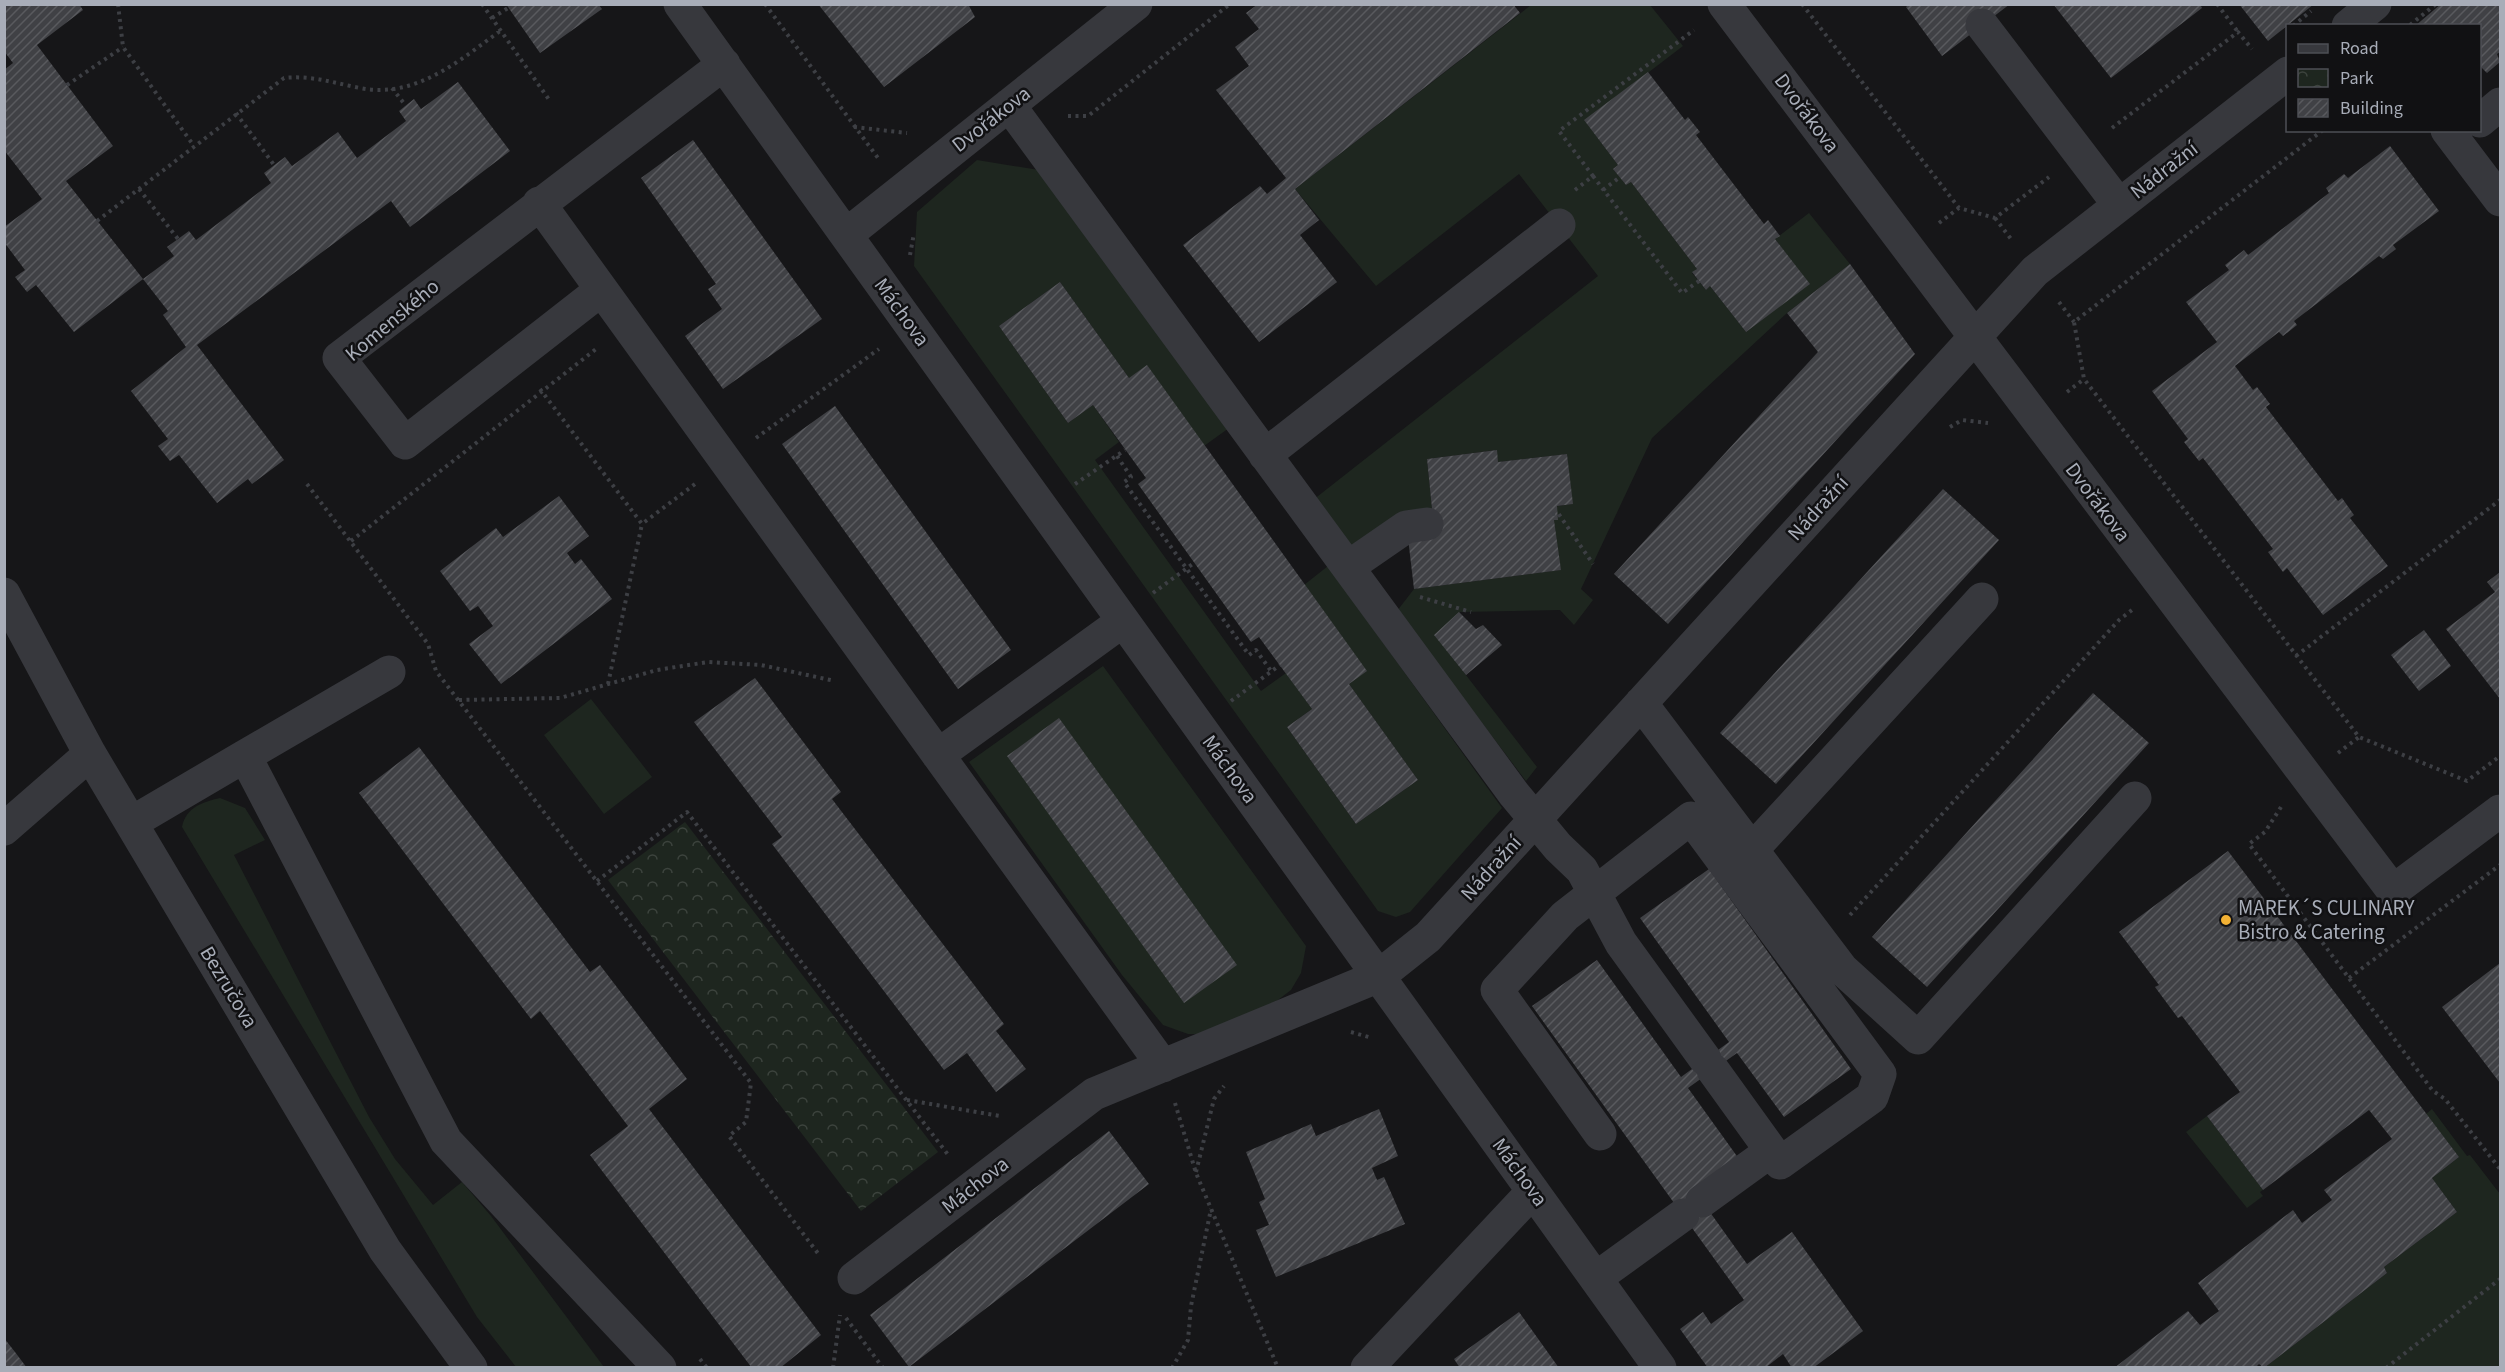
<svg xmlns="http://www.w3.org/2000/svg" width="2505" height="1372" viewBox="0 0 2505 1372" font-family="'Source Sans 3',sans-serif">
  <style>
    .grass { fill: #1e261f }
    .park { fill: url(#park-crowns) }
    .building { fill: url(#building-hatch) }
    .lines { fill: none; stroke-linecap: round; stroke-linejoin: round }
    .path { stroke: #3d3f44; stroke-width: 4; stroke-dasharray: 3 4.5; stroke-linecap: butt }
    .minor { stroke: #37383d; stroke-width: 33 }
    .poi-dot { fill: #f2b134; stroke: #111113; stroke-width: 2 }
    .labels { text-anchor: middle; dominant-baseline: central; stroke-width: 5; stroke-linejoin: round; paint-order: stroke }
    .street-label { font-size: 21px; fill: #a8adb8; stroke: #111113 }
    .poi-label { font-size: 21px; fill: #a8adb8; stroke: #111113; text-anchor: start }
  </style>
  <defs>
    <pattern id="park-crowns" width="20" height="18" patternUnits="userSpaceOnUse" patternTransform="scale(1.5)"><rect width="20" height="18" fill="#1e261f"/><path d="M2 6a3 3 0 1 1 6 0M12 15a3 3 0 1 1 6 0" fill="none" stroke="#3c433d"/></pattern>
    <pattern id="building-hatch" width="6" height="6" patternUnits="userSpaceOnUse" patternTransform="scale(1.5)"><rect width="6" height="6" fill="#404145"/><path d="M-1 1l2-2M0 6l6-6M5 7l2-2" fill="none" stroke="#595a5e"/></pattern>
  </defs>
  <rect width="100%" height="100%" fill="#161618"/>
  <path class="grass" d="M1531 5H1650L1683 46 1585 121 1618 165 1613 169 1626 185 1631 182 1697 269 1692 273 1706 290 1710 286 1746 332 1809 284 1775 239 1809 213 1850 264 1787 313 1652 438 1581 589 1593 600 1574 625 1560 610 1460 612 1435 635 1537 767 1526 781 1397 611 1414 589 1560 570 1554 520 1545 508 1572 504 1567 454 1498 462 1496 450 1427 459 1432 509 1350 550 1313 500 1598 276 1519 174 1376 286 1295 189Z
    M977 160 1045 171 1229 428 1204 446 1129 378 1060 282 999 326 1068 423 1093 405 1119 442 1095 460 1261 691 1286 673 1312 709 1287 727 1356 824 1418 780 1349 684 1366 671 1304 585 1328 566 1502 808 1410 912 1396 917 1378 911 914 266 917 212Z
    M1103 666 1306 946 1301 973 1291 990 1274 1003 1201 1034H1188L1163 1025 1122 975 969 762Z
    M591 699 652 777 604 814 544 735Z
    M220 798 245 808 265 840 234 855 369 1117 395 1159 433 1205 462 1182 491 1216 604 1367H516L477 1317 182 827C186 807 203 802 220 798Z
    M2432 1109 2467 1156 2470 1155 2500 1194V1367L2264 1368 2387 1273 2384 1267 2457 1212 2432 1178 2459 1157 2426 1114Z
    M2207 1116 2263 1190 2260 1192 2263 1196 2247 1208 2186 1132Z"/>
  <path class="park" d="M685 822 938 1152 861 1211 608 880Z"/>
  <path class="building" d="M4 4H79L83 10 37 45 113 146 66 181 143 279 74 332 36 285 27 292 15 277 25 270 4 242V227L42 199 4 150V70L13 63 4 51Z
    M506 4H598L602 9 540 53Z
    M818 4H968L975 17 884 87Z
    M1258 4H1513L1520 13 1295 189 1319 220 1300 235 1337 282 1259 342 1183 245 1260 186 1267 194 1286 178 1216 90 1249 66 1235 47 1259 29 1246 13Z
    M1909 4H2010L1942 56 1906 7Z
    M2053 4H2200L2202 8 2111 78Z
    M2239 4H2314L2268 41Z
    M2441 4H2500V52L2497 54 2500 62 2487 73 2481 67 2480 69V26H2415Z
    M1648 72 1685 120 1688 117 1700 132 1696 135 1764 224 1768 220 1780 236 1775 239 1810 284 1746 332 1710 286 1706 290 1692 272 1697 269 1631 182 1626 185 1613 169 1618 165 1584 120Z
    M458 82 510 151 410 227 391 201 197 345 284 460 252 484 248 479 217 503 179 455 170 461 158 446 168 439 131 391 186 347 163 315 168 311 143 279 174 256 167 247 189 231 196 240 271 183 264 173 285 157 292 166 338 132 357 158 406 121 399 111 414 99 421 109Z
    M693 140 822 319 723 389 685 336 722 309 708 289 716 284 641 178Z
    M2390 146 2439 211 2393 245 2396 249 2383 259 2379 256 2294 321 2297 325 2283 336 2279 332 2235 366 2253 390 2257 387 2270 404 2266 407 2338 501 2342 498 2354 515 2350 518 2388 566 2323 615 2287 568 2283 572 2268 552 2273 549 2203 458 2199 461 2184 442 2188 439 2152 391 2217 342 2186 302 2229 270 2225 265 2244 250 2248 255 2329 193 2326 188 2344 174 2348 178Z
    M1850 264 1915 354 1668 624 1614 574 1818 352 1787 313Z
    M1060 282 1129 378 1147 365 1367 671 1349 684 1418 780 1356 824 1287 727 1312 709 1259 637 1251 642 1138 484 1146 478 1093 405 1068 423 999 326Z
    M835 406 1011 650 958 689 782 444Z
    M1497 450 1498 462 1567 454 1573 504 1557 506 1558 520H1554L1561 570 1414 589 1408 538 1432 509 1427 459Z
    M1943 489 1999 540 1776 784 1720 733Z
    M559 496 589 536 567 553 575 564 581 559 612 599 501 684 469 644 493 626 478 606 470 611 440 571 496 528 503 537Z
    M2500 572V699L2446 629 2495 592 2487 582Z
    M1459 612 1476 629 1483 625 1502 645 1466 675 1434 635Z
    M2424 630 2451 666 2419 691 2391 655Z
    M755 678 841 792 832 799 1004 1024 996 1031 1026 1069 996 1092 967 1053 944 1070 772 844 782 837 694 722Z
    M2093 693 2149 743 1927 987 1872 937Z
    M1059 718 1237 965 1184 1003 1007 756Z
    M419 747 590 972 600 965 687 1079 649 1109 821 1335 780 1368H752L590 1155 628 1126 540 1011 531 1019 359 793Z
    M2228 851 2459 1157 2432 1178 2457 1212 2384 1267 2387 1273 2264 1368 2259 1364 2255 1368H2114L2188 1311 2200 1325 2219 1311 2198 1283 2293 1210 2302 1223 2332 1200 2324 1190 2392 1139 2369 1110 2263 1190 2207 1116 2240 1092 2182 1016 2178 1018 2155 987 2159 985 2119 932Z
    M1709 869 1851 1069 1784 1117 1737 1053 1688 1088 1739 1159 1702 1201 1747 1264 1792 1232 1863 1331 1813 1368H1792L1783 1354 1765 1368H1708L1680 1329 1703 1312 1711 1324 1744 1300 1532 1006 1597 960 1681 1077 1729 1042 1640 918Z
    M2500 963V1083L2442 1007Z
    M1379 1109 1398 1156 1372 1168 1377 1180 1384 1177 1405 1224 1276 1277 1256 1230 1269 1225 1259 1202 1265 1199 1246 1152 1311 1124 1316 1136Z
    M1109 1131 1149 1184 909 1367 870 1315Z
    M1519 1312 1559 1368H1460L1454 1359Z
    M4 1338 15 1352 27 1368H4Z"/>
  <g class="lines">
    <path class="path" d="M118 4 123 47 194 146
      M482 4 550 101
      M765 4 878 158
      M1802 4 1959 208 1995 218 2049 177
      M2217 4 2238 32
      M492 18 508 8
      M2410 25 2436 4
      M2293 26 2311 11
      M67 85 123 47
      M392 88 406 106
      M236 113 274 165
      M1068 116H1088L1230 4
      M854 127 907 133
      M2112 128 2238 32 2252 49
      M2323 130 2074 322 2084 379 2359 737 2467 781 2500 756
      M1593 176 1682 293 1699 281
      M139 189 178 239
      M1575 190 1593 176 1559 131 1694 30
      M1603 190 1620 177
      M1995 218 2011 239
      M97 221 284 78C311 75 334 83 360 88 415 99 459 61 500 31
      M1939 223 1959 208
      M910 255 914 233
      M2059 302 2074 322
      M540 389 642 524 695 484
      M2067 392 2084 379
      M1950 427 1962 420 1988 423
      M756 438 879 349
      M1117 456 1131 477 1124 482 1249 655 1256 650 1271 671
      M307 484 428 644 436 671 751 1083 746 1122 729 1136 820 1256
      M1075 484 1125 450
      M1552 514 1558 513 1593 564
      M351 541 596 349
      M1153 593 1194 563
      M1420 597 1471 612
      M2296 656 2500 500
      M608 684 642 524
      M459 700 560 698 657 670 708 662 761 665 835 681
      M1231 701 1280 665
      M2338 753 2359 737
      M2281 807 2265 832 2249 844 2433 1091 2445 1099 2500 1169
      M597 881 687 812 949 1156
      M1850 915 2119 620 2132 610
      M2349 978 2500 865
      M1351 1032 1372 1038
      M907 1100 1000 1116
      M1175 1103 1196 1173 1278 1368
      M1196 1172 1214 1099 1224 1086
      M846 1318 883 1368
      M700 1359 707 1368
      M833 1368 840 1315
      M1172 1368 1188 1340 1191 1306 1211 1209
      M2386 1368 2500 1279"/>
    <path class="minor" d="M680 4 1660 1368
      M1724 4 2393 891 2500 811
      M1982 25 2119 205
      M2348 26 2375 4
      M1009 105 1514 794 1558 847 1582 870 1621 943 1705 1059
      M2480 121 2500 104
      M2447 130 2500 200
      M539 203 1163 1066
      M846 235 1136 4
      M601 290 405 443 339 358 724 64
      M1265 455 1559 225
      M1348 567 1406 527 1427 524
      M4 594 90 754 385 1250 471 1368
      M1641 703 1842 969 1918 1038 2135 798
      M938 755 1123 621
      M245 756 389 672
      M131 823 245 756 446 1141 660 1368
      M4 829 90 754
      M1751 851 1982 599
      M1600 1134 1497 990 1565 916 1691 818 1880 1074 1872 1097 1780 1163 1713 1070
      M1702 1201 1771 1151
      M854 1278 1094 1094 1379 976 1428 937 2035 271 2288 73
      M1596 1278 1683 1215
      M1367 1368 1533 1191"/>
  </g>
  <circle class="poi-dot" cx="2226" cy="920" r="6"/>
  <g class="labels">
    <g class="street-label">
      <text transform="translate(1807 113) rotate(53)">Dvořákova</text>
      <text transform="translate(991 119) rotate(-38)">Dvořákova</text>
      <text transform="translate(2164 170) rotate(-38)">Nádražní</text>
      <text transform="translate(902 312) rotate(54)">Máchova</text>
      <text transform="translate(392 320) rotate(-40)">Komenského</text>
      <text transform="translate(2098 502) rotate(53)">Dvořákova</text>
      <text transform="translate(1818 508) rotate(-48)">Nádražní</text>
      <text transform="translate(1230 769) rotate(54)">Máchova</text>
      <text transform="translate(1491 868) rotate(-48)">Nádražní</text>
      <text transform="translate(229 987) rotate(59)">Bezručova</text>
      <text transform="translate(1520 1172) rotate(54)">Máchova</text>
      <text transform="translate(975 1185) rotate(-38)">Máchova</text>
    </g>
    <g class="poi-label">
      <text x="2238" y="908">MAREK´S CULINARY<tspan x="2238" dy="24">Bistro &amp; Catering</tspan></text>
    </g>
  </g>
  <rect width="2505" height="1372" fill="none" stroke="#a8adb8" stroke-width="12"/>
  <rect x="2286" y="24" width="195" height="108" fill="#111113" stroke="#4d4f55" stroke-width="1.5"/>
  <rect x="2298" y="44" width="30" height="9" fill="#37383d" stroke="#4d4f55" stroke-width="1.5"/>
  <text x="2340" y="54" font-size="18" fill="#a8adb8">Road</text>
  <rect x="2298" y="69" width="30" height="18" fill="url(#park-crowns)" stroke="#4d4f55" stroke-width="1.5"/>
  <text x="2340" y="84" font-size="18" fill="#a8adb8">Park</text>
  <rect x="2298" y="99" width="30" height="18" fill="url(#building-hatch)" stroke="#4d4f55" stroke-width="1.5"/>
  <text x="2340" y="114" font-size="18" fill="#a8adb8">Building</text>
</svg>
